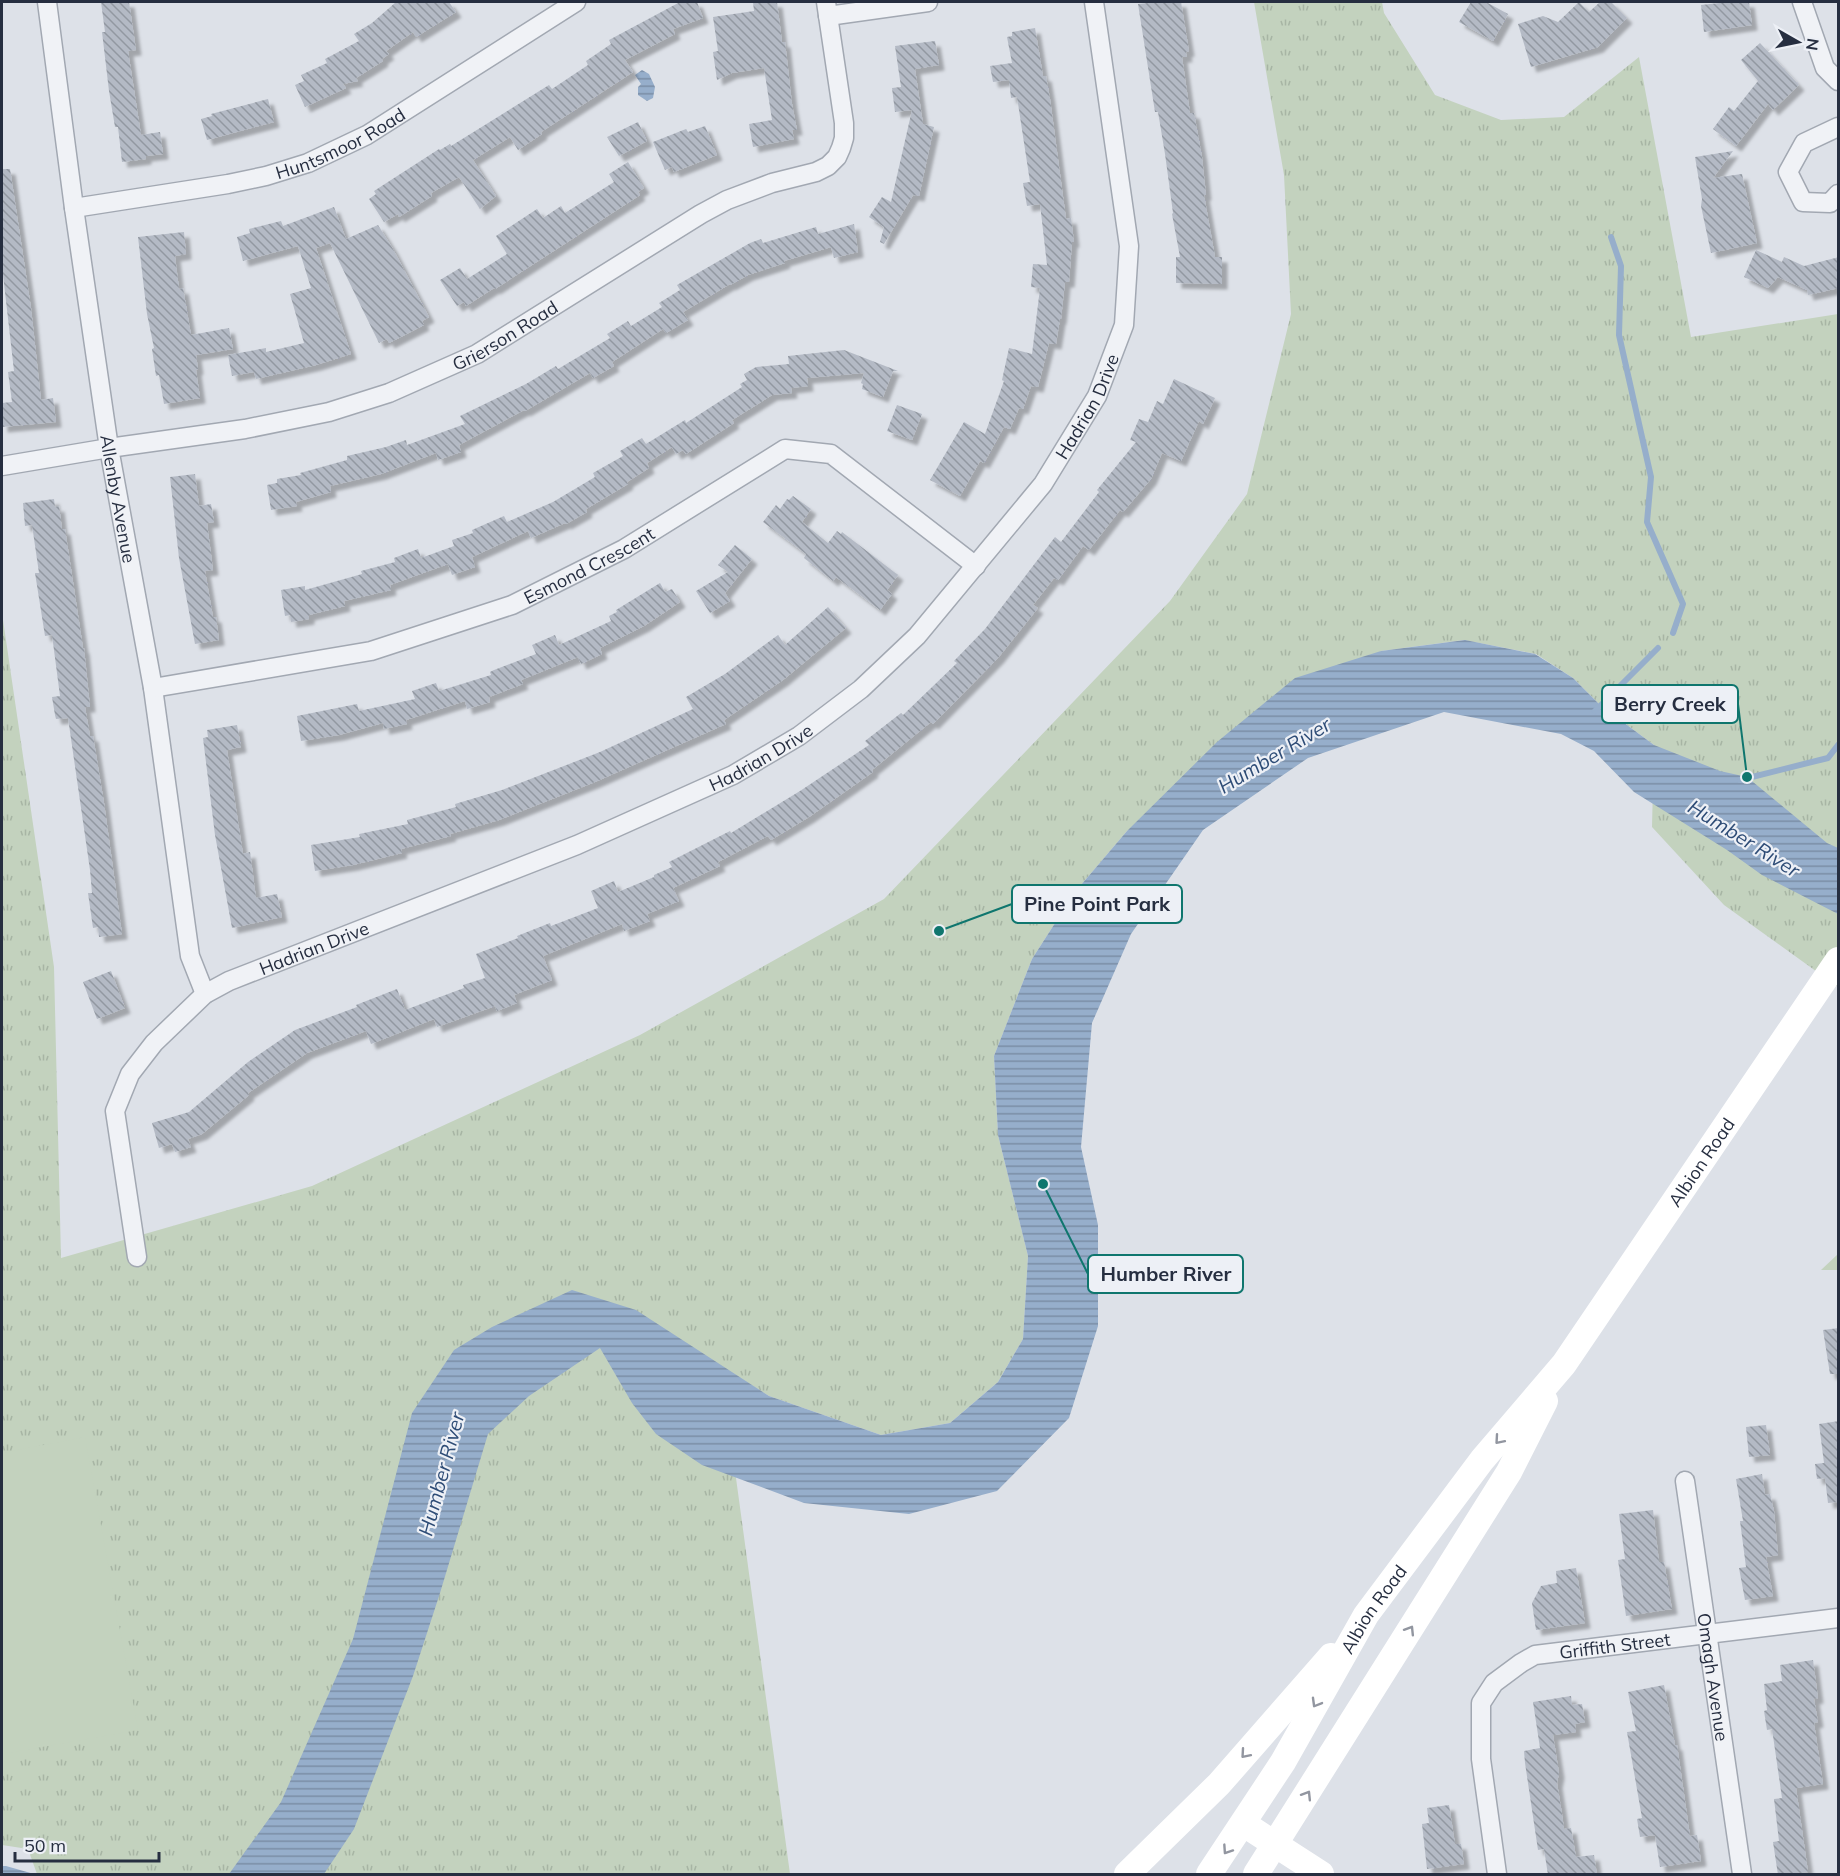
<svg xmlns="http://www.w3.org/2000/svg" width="1840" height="1876" viewBox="0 0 1840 1876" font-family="Mulish,sans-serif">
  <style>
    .park { fill: url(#park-tufts) }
    .pitch { fill: #c3d2be }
    .water { fill: url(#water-rules) }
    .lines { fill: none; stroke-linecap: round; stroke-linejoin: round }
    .stream { stroke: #96aecb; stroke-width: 6 }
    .building { fill: url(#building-back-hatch); filter: url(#shadow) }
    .street-casing { stroke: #a2a8b2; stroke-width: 21 }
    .street { stroke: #f0f2f6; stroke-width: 18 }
    .secondary { stroke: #fff; stroke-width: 26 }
    .oneway { stroke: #9296a0 }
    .labels { text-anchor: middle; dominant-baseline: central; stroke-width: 4.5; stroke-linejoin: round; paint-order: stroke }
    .street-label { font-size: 18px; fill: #262e40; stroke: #edf0f6 }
    .water-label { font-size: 20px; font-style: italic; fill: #2e4c76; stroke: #edf0f6 }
    .leader { fill: none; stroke: #0f766e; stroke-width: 2 }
    .callout-dot { fill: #0f766e; stroke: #edf0f6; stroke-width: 2 }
    .callout { fill: #edf0f6; stroke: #0f766e; stroke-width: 2 }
    .callout-label { font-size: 20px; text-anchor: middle; font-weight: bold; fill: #262e40 }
  </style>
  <defs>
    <pattern id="park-tufts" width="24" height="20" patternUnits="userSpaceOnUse" patternTransform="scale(1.5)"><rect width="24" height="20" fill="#c3d2be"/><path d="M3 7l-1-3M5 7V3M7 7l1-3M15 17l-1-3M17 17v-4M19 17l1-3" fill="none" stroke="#a7b5a4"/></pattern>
    <pattern id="water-rules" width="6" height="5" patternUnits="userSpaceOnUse" patternTransform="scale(1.5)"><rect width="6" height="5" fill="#96aecb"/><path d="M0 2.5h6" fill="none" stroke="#7a8ea6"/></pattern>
    <pattern id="building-back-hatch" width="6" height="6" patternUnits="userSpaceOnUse" patternTransform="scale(1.5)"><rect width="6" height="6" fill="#b4bac5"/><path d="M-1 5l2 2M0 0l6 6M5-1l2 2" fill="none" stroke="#9298a1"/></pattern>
    <filter id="shadow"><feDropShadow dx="5.5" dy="5.5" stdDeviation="1.5" flood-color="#0004"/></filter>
  </defs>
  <rect width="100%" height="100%" fill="#dde1e8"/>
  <path class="park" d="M1254 2H1382L1384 13 1435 95 1501 120 1564 117 1639 57 1691 337 1838 314V987L1724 905 1652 827 1654 745 1600 705 1573 678 1536 654 1464 640 1381 651 1127 831 1075 892 1032 959 994 1056 998 1135 1028 1256 1023 1339 998 1382 950 1423 881 1435 769 1396 727 1370 736 1478 790 1874H37L28 1849 2 1845V613L54 967 61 1258 312 1186 640 1035 884 899 1170 601 1247 494 1291 314 1284 175Z
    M1838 1254V1270H1821Z"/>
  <path class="pitch" d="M85 1437 138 1730 2 1754V1453Z"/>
  <path class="water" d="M642 70 649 74 655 87 653 98 647 101 638 95V87L641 84 635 75Z
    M1465 640 1535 654 1573 678 1600 705 1654 745 1720 771 1747 777 1827 843 1838 848V914L1762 875 1727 850 1634 792 1594 751 1561 734 1444 712 1308 758 1203 830 1131 934 1092 1023 1081 1147 1098 1225V1326L1069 1418 997 1491 909 1514 804 1503 702 1465 656 1434 632 1403 600 1348 529 1396 488 1434 440 1593 413 1676 354 1829 324 1874H229L281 1802 353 1639 412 1413 454 1350 492 1327 572 1290 636 1310 769 1396 881 1435 950 1423 998 1382 1023 1339 1028 1256 998 1135 994 1056 1032 959 1075 892 1127 831 1217 742 1295 678 1381 651Z
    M2 1866H6L34 1874H2Z"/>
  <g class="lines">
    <path class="stream" d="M1611 237 1621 266 1619 335 1651 477 1647 522 1683 604 1673 633
      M1595 711 1658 648
      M1740 780 1828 758 1838 745"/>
  </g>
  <path class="building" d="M101 2H129L136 50 128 51 141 135 160 132 163 154 146 156V159L122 162 118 127H115L109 91 102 32H105Z
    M396 2H449L456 12 416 37 413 32 386 51 389 54 382 59 383 61 356 78 358 81 343 84 346 88 305 107 295 85 304 81 301 75 327 63 325 59 359 41 354 34 372 23Z
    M680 2H697L703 18 673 29 675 34 625 60 633 72 541 132 542 134 518 150 510 137 473 160 496 196 480 209 459 177 431 193 432 196 399 217 398 214 384 222 369 199 376 194 374 191 439 149 440 150 450 144 451 146 549 85 552 89 588 65 586 61 611 44 609 40Z
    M753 2H777L782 42H785L792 104 797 130H792L794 139 753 147 749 124 772 120 764 68 732 73 717 80 713 52 718 51 713 17 754 11Z
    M1157 2H1181L1189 51 1186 52 1187 57H1182L1190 113H1194L1202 157 1206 195H1204L1215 257H1222V284L1176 283V257H1180L1172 214 1173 213 1165 154 1158 112H1155L1138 4Z
    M1471 2H1486L1508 14 1493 41 1459 22Z
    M1579 2 1589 12 1600 2H1611L1627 18 1598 47 1531 67 1518 24 1543 16 1558 22Z
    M1729 2H1749L1752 25 1704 32 1701 5Z
    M1035 28 1043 76H1046L1050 99 1066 219 1071 218 1074 242H1072L1069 282H1065L1061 319H1060L1056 344 1049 343 1038 387 1031 386 1023 409 1019 408 1010 429 1004 427 984 463 980 461 960 496 930 480 964 422 985 434 1004 381 1002 380 1009 348 1032 354 1040 288 1031 287 1033 264 1047 265 1040 204 1027 206 1023 183 1030 182 1017 97 1011 98 1009 80 993 82 990 66 1012 63 1007 37 1012 36V32Z
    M935 41 939 65 915 69 923 124 934 127 919 196 913 195 884 244 880 242 884 227 869 217 882 197 891 202 912 110 895 112 892 88 901 87 895 46Z
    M1760 43 1799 85 1773 110 1768 104 1736 146 1713 129 1729 107 1734 111 1758 81 1741 60Z
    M268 99 274 122 207 140 201 119 212 116 211 114Z
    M638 122 647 141 619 156 607 137Z
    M705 126 717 155 674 172 672 167 665 170 653 142 686 129 688 132Z
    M1733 151 1713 178 1742 174 1757 243 1711 253 1701 206 1702 199 1695 157Z
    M628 162 644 188 638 192 640 195 495 289 494 288 466 306 464 302 457 306 440 280 460 268 467 279 507 254 496 236 537 209 543 218 561 206 565 213 614 182 609 174Z
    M2 169H10L31 308 41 400 53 398 56 422 2 427V403L12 402 8 372 14 371 2 266Z
    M334 207 346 239 378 225 393 249 429 317 422 321 424 325 397 339 389 343 387 339 379 343 330 243 316 248 351 354 316 365 256 379 254 372 232 376 228 355 266 348V352L304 343 290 294 311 288 298 246 243 261 237 237 250 233 249 229 281 221 283 226Z
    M854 224 858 252 834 258 831 247 784 261 785 263 748 275 730 285V284L683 312 688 320 666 333 663 329 612 362 614 366 593 378 590 373 525 411 524 410 459 445 461 452 438 460 436 453 381 474 330 486 331 492 296 502 297 506 271 510 267 485 277 483V479L301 475 300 473 347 460V456L386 447 406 440 407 445 465 424 460 416 526 384 556 366 558 369 610 338 607 334 628 321 631 326 662 307 659 303 680 290 677 285 750 243 761 239 763 243 816 227 818 234Z
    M184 232 186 254 175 256 179 289 183 288 191 335 229 328 233 349 196 355 198 369 196 370 200 398 164 404 159 375 156 376 152 349 154 348 147 314 138 237Z
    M1756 250 1782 262 1784 257 1804 266 1839 257V288L1808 295 1807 290 1778 277 1768 288 1744 277Z
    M844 350 898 371H893L883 397 862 389 863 384 861 383 864 373 807 378 808 386 791 388 792 393 772 395 732 420 734 423 686 454 683 450 676 454 672 447 647 463 649 468 627 482 628 484 586 509 587 512 566 524 565 523 531 538 528 531 472 557 475 567 452 575 448 564 390 585 391 590 344 601 345 606 309 615V619L291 622 290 615 285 616 281 590 305 586V590L362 574 361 571 395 562 394 558 418 549 421 558 454 546 452 540 473 533 472 530 504 516 507 522 553 502 595 477 593 473 623 456 620 451 642 438 646 444 685 420 686 423 742 387 740 384 747 380 744 374 756 367 789 364 788 356Z
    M1174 379 1215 398 1203 424 1199 421 1181 461 1162 453 1151 479 1123 512 1120 510 1089 550 1083 546 1058 580 1054 578 1033 605 1038 608 998 658 933 724 931 722 872 770 873 772 809 817 771 840 768 836 718 862 720 866 673 888 679 901 647 914 650 921 624 931 622 924 543 956 552 980 514 995 517 1003 497 1011 495 1006 437 1027 434 1019 371 1044 366 1031 307 1053 248 1093 249 1095 202 1134 188 1139 191 1147 175 1152 172 1144 159 1148 152 1123 189 1112 248 1062 295 1030 357 1007 356 1005 397 989 405 1010 464 988 463 985 485 978 476 954 518 938 517 936 550 923 551 926 598 908 591 891 614 881 618 892 654 877V875L672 867 669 862 730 831 731 833 800 791 869 745 865 741 901 713 903 715 957 663 954 661 985 629 1055 537 1061 542 1099 492 1097 490 1136 442 1130 440 1139 419 1148 422 1157 401 1163 404Z
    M897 405 922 414 912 440 887 431Z
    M195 474 199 506 211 504 214 522 207 523 213 570 205 571 213 617H216L219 640 195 644 179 558 170 477Z
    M793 496 811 509 802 522 828 543 837 531 841 534 842 532 898 575 887 590 892 594 880 610 836 577 833 581 804 558 806 554 763 522 776 505 780 509 787 499 789 500Z
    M54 499 55 507 59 506 62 529H65L83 648H84L90 707H85L90 736H93L104 803 122 934 99 937 98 927 93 928 88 893H92L90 870 68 718 56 719 55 715 52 697 60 696 52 635 45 636 35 573H39L32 525 25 526 23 503Z
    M735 545 752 559 725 593 730 601 710 613 696 591 728 572 718 565Z
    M660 583 665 592 672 589 680 602 644 626 600 648 602 654 581 664 578 657 521 680 523 684 489 697 490 702 467 709 465 701 406 720 407 724 384 729 383 723 339 735 301 741 297 716 357 704 359 711 415 699 412 691 436 683 439 691 491 675 490 672 494 670 536 654 532 645 555 635 559 645 611 621 609 616 617 612 616 610Z
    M828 607 846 628 783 680 724 720 726 724 595 782 499 820 450 834 451 836 401 849 402 853 353 865 315 871 311 845 360 837 359 834 408 824 407 820 456 807 455 804 502 790 600 752 693 709 686 697 725 674 778 635 785 645Z
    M237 725 241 747 227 750 243 854 250 852 256 898 277 894 282 917 232 928 215 835 203 738 208 737 207 730Z
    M111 971 125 1008 97 1019 83 982Z
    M1839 1328V1374H1830L1823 1330Z
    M1839 1421V1502L1828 1503 1825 1478 1817 1479 1815 1464 1824 1463 1819 1424Z
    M1766 1425 1770 1455 1749 1457 1746 1427Z
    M1762 1474 1765 1495 1770 1494 1774 1511 1778 1555 1766 1557 1773 1596 1745 1600 1739 1568 1746 1567 1740 1521H1743L1736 1479Z
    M1653 1510 1659 1562H1664L1672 1609 1626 1616 1618 1560 1625 1559 1619 1514Z
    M1576 1568 1585 1623 1536 1630 1532 1603 1541 1586 1557 1583 1556 1571Z
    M1813 1660 1818 1698 1814 1699 1818 1722 1814 1723 1823 1784 1796 1788 1808 1872 1778 1875 1773 1842 1779 1841 1774 1799 1782 1798 1772 1729 1767 1730 1764 1711 1767 1710 1764 1684 1782 1681 1780 1665Z
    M1664 1685 1675 1745H1677L1690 1836 1697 1835 1701 1861 1660 1867 1655 1835 1640 1837 1637 1819 1642 1818 1627 1732 1636 1731 1628 1692Z
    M1571 1696 1572 1705 1582 1704 1585 1722 1575 1724 1576 1732 1553 1735 1559 1773 1557 1783 1562 1814 1564 1829 1571 1828 1576 1857 1594 1855 1597 1875H1548L1544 1849 1538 1850 1525 1763 1524 1751 1540 1748 1533 1702Z
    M1449 1805 1455 1844H1461L1464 1864 1427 1869 1422 1824 1429 1823 1427 1808Z"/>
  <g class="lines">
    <defs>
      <g id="street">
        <path id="s1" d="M47 2 74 208 109 448 153 688 190 956 205 994"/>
        <path d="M1802 2 1825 68 1838 81"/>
        <path d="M828 16 928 2"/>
        <path d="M1838 127 1804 143 1788 172 1803 202 1830 203 1838 194"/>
        <path id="s2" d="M74 208 228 184 266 176 308 163 367 135 576 2"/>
        <path id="s3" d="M2 466 109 448 245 429 329 412 389 393 477 354 701 214 727 200 772 183 816 172 828 166 837 157 841 148 844 138V123L826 2"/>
        <path id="s4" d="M153 688 371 651 512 605 624 549 785 449 831 454 976 566"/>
        <path id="s5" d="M137 1257 115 1111 130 1074 154 1043 205 994 229 981 577 845 733 775 799 736 861 689 917 636 1043 484 1097 396 1124 325 1129 246 1094 2"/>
        <path id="s6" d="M1685 1481 1742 1874"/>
        <path id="s7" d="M1497 1874 1481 1759V1703L1494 1683 1521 1663 1535 1655 1838 1618"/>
      </g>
    </defs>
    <use href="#street" class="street-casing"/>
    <use href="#street" class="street"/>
    <g class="secondary">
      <path d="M1244 1824 1321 1874"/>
      <path d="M1127 1874 1219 1784 1331 1656"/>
      <path id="s8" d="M1209 1874 1283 1762 1366 1615 1482 1460 1564 1364 1838 960"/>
      <path d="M1256 1874 1509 1472 1545 1401"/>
    </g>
  </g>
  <defs><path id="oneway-chevron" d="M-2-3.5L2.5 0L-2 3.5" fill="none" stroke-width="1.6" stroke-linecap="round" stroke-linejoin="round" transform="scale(1.5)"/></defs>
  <g class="oneway">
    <use href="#oneway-chevron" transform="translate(1499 1440) rotate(131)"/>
    <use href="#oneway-chevron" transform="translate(1410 1630) rotate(-58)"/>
    <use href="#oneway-chevron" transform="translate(1316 1703) rotate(120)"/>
    <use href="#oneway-chevron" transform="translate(1245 1754) rotate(131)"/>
    <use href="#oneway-chevron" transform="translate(1307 1795) rotate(-58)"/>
    <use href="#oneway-chevron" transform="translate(1227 1850) rotate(124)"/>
  </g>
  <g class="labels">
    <g class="street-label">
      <text stroke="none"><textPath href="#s2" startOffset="276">Huntsmoor Road</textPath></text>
      <text stroke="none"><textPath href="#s3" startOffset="524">Grierson Road</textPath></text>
      <text stroke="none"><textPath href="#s5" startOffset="1388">Hadrian Drive</textPath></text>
      <text stroke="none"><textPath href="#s1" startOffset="502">Allenby Avenue</textPath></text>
      <text stroke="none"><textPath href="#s4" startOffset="456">Esmond Crescent</textPath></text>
      <text stroke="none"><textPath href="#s5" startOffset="902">Hadrian Drive</textPath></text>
      <text stroke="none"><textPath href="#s5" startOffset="416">Hadrian Drive</textPath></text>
      <text stroke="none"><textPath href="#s8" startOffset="867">Albion Road</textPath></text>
      <text stroke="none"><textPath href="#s8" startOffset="312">Albion Road</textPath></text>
      <text stroke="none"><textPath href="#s7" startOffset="326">Griffith Street</textPath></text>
      <text stroke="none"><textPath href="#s6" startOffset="198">Omagh Avenue</textPath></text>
    </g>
    <g class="water-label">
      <text transform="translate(1274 755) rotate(-31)">Humber River</text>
      <text transform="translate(1744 838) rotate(32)">Humber River</text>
      <text transform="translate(441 1474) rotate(-75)">Humber River</text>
    </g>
  </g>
  <path class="leader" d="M1747 777L1738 704M939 931L1012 904M1043 1184L1088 1274"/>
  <g class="callout-dot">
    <circle cx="1747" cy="777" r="6"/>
    <circle cx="939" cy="931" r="6"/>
    <circle cx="1043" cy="1184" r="6"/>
  </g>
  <g class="callout">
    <rect x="1602" y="685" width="136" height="38" rx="6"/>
    <rect x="1012" y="885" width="170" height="38" rx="6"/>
    <rect x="1088" y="1255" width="155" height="38" rx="6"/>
  </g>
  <g class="callout-label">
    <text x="1670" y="711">Berry Creek</text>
    <text x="1097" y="911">Pine Point Park</text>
    <text x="1166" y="1281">Humber River</text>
  </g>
  <rect width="1840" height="1876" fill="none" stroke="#262e40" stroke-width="6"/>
  <g transform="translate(1798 42) rotate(99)" stroke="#edf0f6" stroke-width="4.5" paint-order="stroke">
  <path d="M0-4.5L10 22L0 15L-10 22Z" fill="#262e40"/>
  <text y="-9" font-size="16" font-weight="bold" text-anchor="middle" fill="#262e40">N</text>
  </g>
  <path d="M15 1852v9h144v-9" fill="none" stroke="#262e40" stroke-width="3"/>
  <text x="24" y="1852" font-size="18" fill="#262e40" stroke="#edf0f6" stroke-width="4.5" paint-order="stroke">50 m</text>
</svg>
